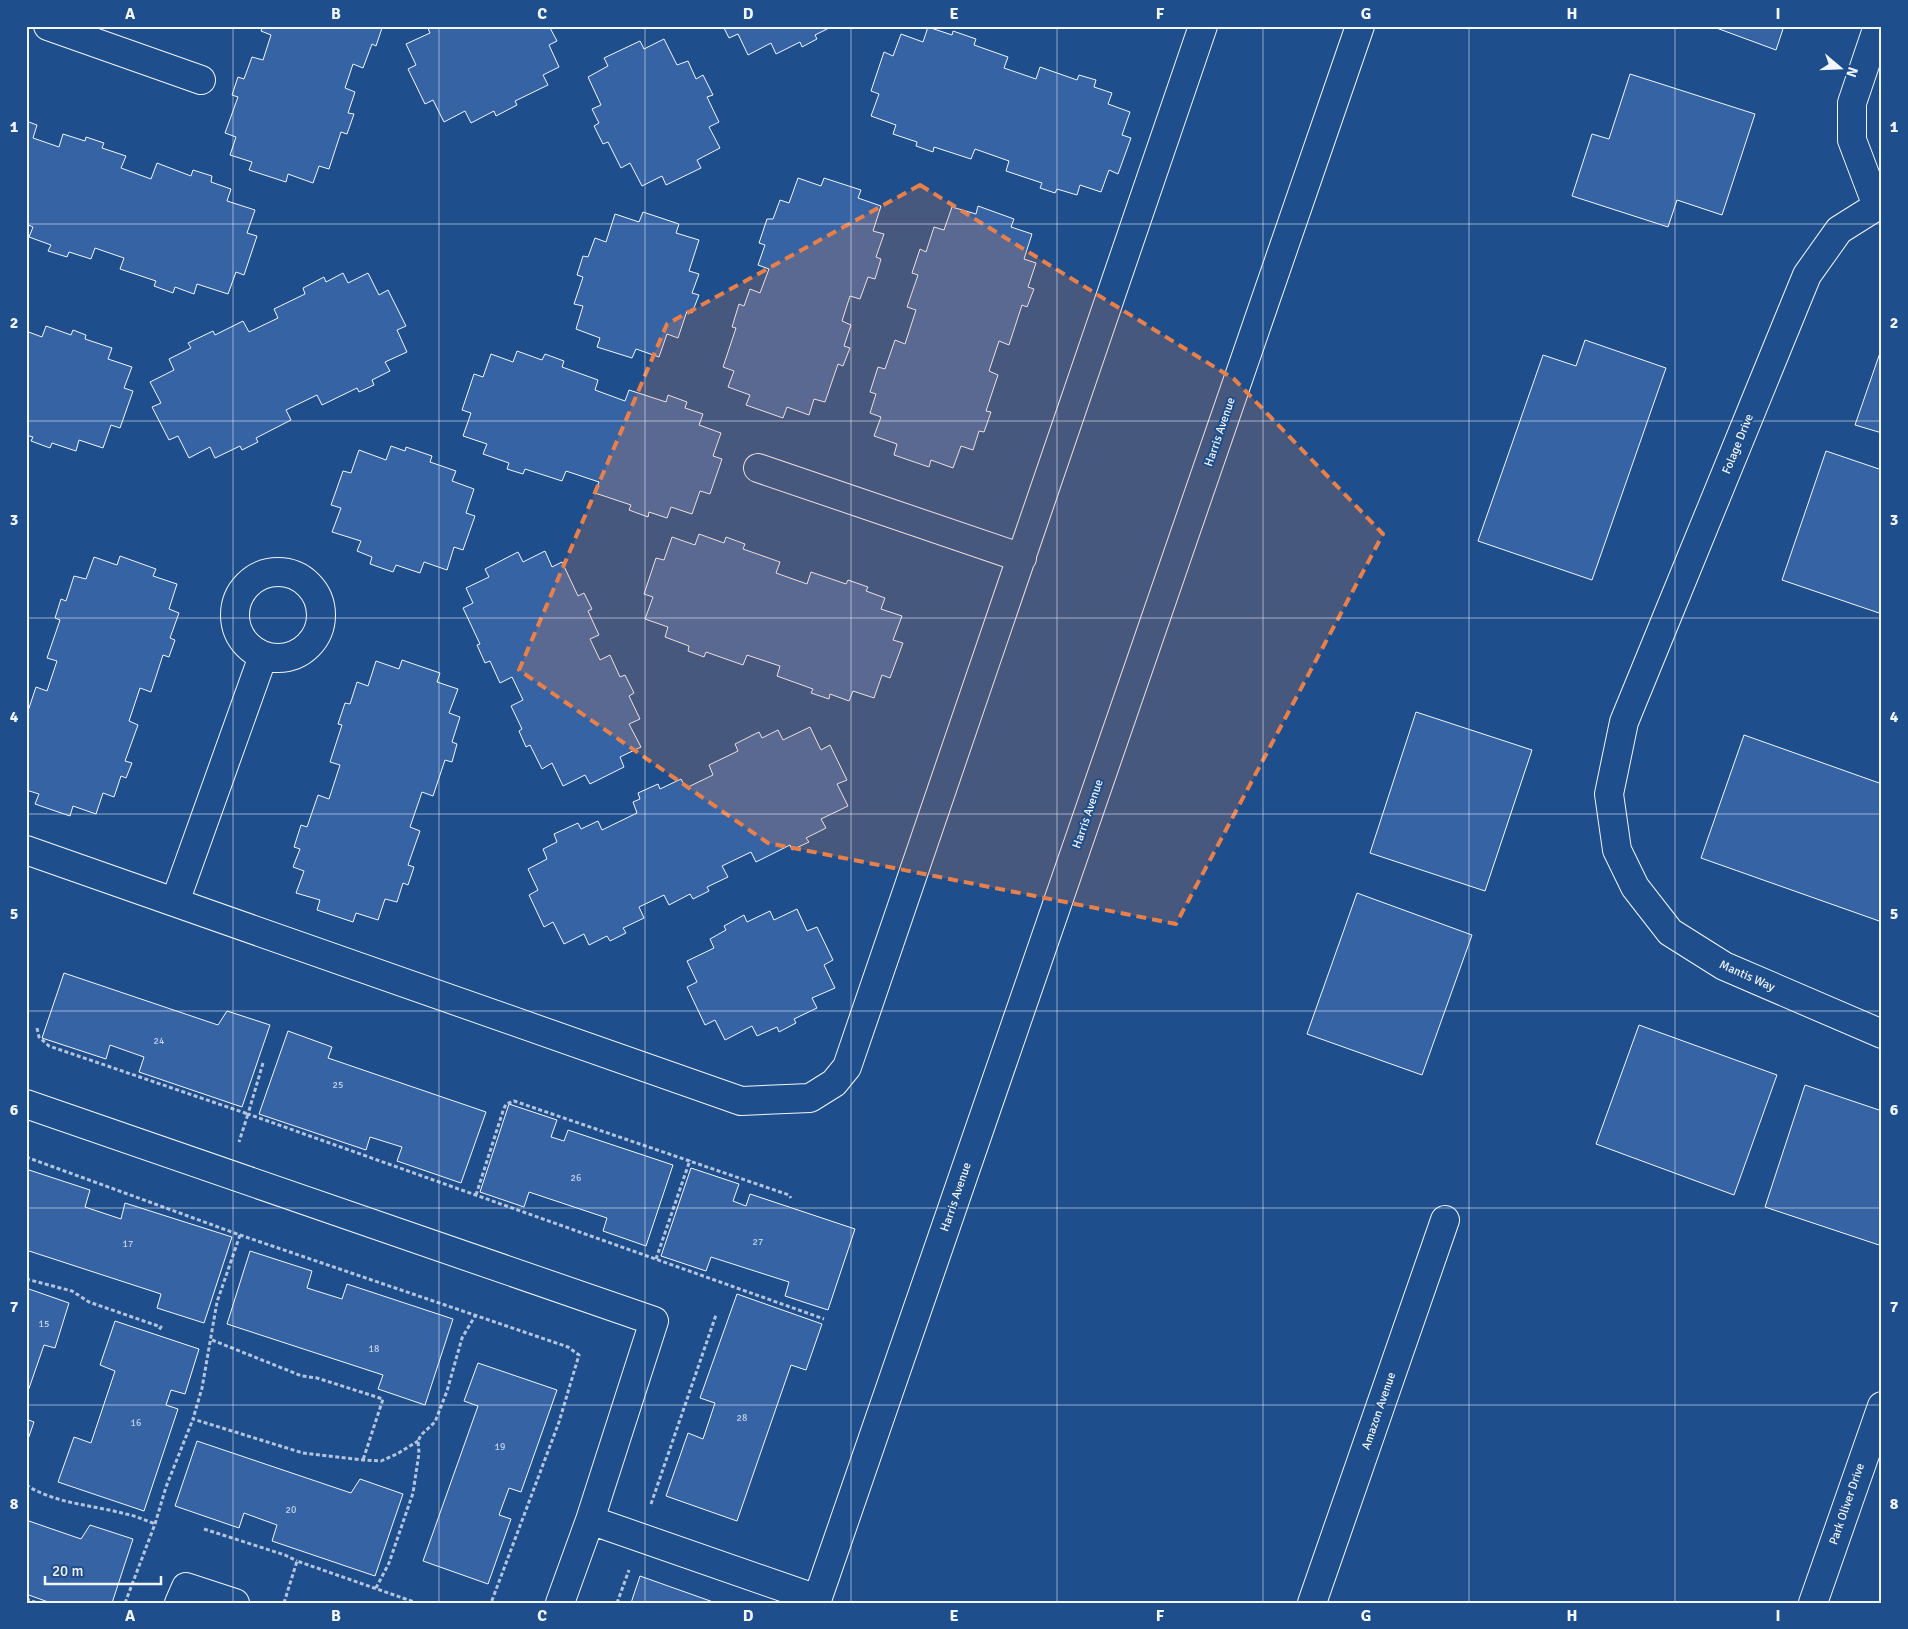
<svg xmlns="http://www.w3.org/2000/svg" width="1908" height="1629" viewBox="0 0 1908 1629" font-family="Signika,sans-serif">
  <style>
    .building { fill: #3563a3; stroke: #f2f6ff }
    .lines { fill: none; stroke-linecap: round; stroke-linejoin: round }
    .minor-casing { stroke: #f2f6ff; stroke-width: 30 }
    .path { stroke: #b3c4dc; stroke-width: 3; stroke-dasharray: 4 2.5; stroke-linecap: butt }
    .minor { stroke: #1f4e8c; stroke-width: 28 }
    .marked { fill: #ea8049; fill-opacity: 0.2; stroke: #ea8049; stroke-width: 4; stroke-dasharray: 10 6; stroke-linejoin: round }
    .grid { fill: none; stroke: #f2f6ff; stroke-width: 1; stroke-opacity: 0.55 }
    .labels { text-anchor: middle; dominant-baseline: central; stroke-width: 4; stroke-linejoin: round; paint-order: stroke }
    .number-label { font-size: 10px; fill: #c3d1e8 }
    .street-label { font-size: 12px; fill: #f2f6ff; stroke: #1f4e8c }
    .neatline { fill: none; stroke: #f2f6ff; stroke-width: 2 }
    .grid-label { font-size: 16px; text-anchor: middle; font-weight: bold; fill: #f2f6ff }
  </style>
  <rect width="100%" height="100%" fill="#1f4e8c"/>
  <path class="building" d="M263 26H378L382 28 376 46 372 44 363 68 353 64 345 88 355 92 348 113 354 114 347 134 341 132 329 169 319 166 313 183 288 174 286 182 249 170 252 162 230 155 236 137 225 133 238 97 232 95 238 77 244 79 252 57 263 60 271 35 261 31Z
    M427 26H549L557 41 549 45 559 67 543 75 548 85 515 101 517 105 496 116 494 111 471 123 465 111 444 122 433 100 425 104 408 69 416 65 406 44 430 33Z
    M723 26H833L815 35 817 39 802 47 800 42 776 54 771 43 748 55 738 34 729 38Z
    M1711 26H1784L1776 50Z
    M928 27 952 35 953 31 976 39 974 45 1008 57 1004 68 1036 79 1040 67 1077 80 1079 75 1096 80 1094 87 1112 93 1108 104 1130 112 1122 135 1131 138 1118 174 1109 170 1101 192 1080 185 1077 195 1057 189 1055 193 1040 188 1042 183 1006 171 1009 161 975 149 971 159 934 147 933 152 916 146 917 142 893 134 896 125 871 116 879 94 871 91 884 52 893 56 901 34 923 42Z
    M664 39 677 65 688 61 696 79 703 75 713 95 707 97 719 122 709 127 720 148 697 160 701 168 666 185 662 176 642 186 630 163 621 168 608 142 603 144 594 126 599 123 592 109 601 105 588 77 608 66 604 58 640 41 644 49Z
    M1630 74 1755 114 1722 215 1677 200 1668 227 1572 196 1592 134 1609 139Z
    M26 121 37 125 33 138 59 147 63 134 85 141 86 137 104 143 102 148 126 156 121 168 151 179 157 163 191 176 193 170 212 176 211 182 231 189 227 201 255 210 247 233 257 236 244 275 236 272 228 294 197 284 194 294 175 287 173 293 154 286 156 281 120 269 124 258 95 248 91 259 69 252 67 257 48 251 51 245 29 237 33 227 26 224Z
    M798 178 821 186 824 178 861 190 858 198 881 206 873 231 884 234 876 257 881 259 875 279 868 277 860 299 850 296 842 321 851 325 844 346 850 348 843 366 838 364 825 402 814 399 809 415 787 407 783 418 746 405 750 395 728 387 734 371 723 367 736 328 732 327 739 304 744 306 750 289 760 293 769 269 758 265 765 245 759 243 767 219H773L780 200 789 203Z
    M978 206 1014 219 1011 227 1032 234 1024 259 1036 263 1028 287 1034 289 1027 307 1022 305 1009 345 999 341 989 371 998 375 986 411 991 412 984 432 979 431 973 450 961 446 953 468 931 460 929 467 894 455 897 444 874 436 881 417 870 413 876 394 870 392 878 367 885 369 895 340 905 344 916 310 907 307 918 275 912 273 920 249 926 252 934 227 944 230 952 207 976 214Z
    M643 212 679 224 676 233 699 240 689 271 699 274 692 293 699 295 692 313 687 311 678 338 667 334 659 357 636 349 632 358 597 347 600 338 576 329 583 306 574 304 583 277 577 275 583 256 588 257 595 238 606 242 615 214 639 222Z
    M343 273 348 283 368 273 379 295 388 290 406 326 397 330 407 352 385 362 390 371 372 380 374 385 359 392 357 388 322 405 317 395 286 410 291 420 256 438 258 442 242 450 240 446 215 458 210 447 189 458 178 436 169 440 152 407 161 403 150 382 174 370 169 359 191 348 188 343 213 331 215 335 243 321 249 332 278 318 274 309 305 294 303 288 324 277 326 282Z
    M46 326 71 335 73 330 86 335 85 339 112 348 108 359 132 367 124 388 133 391 120 428 111 425 103 448 79 440 76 451 52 443 50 448 31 441 33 437 26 435V331L42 337Z
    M1585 340 1666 368 1592 580 1478 541 1543 355 1576 366Z
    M1882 347V433L1855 425Z
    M517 351 542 360 545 354 564 361 562 367 598 380 595 390 625 401 629 390 666 402 668 395 687 402 685 408 703 414 699 425 721 433 713 456 722 459 710 494 700 491 692 514 671 507 667 518 649 512 648 517 629 510 631 505 595 493 599 482 566 471 562 481 525 469 523 474 507 469 509 463 483 454 487 444 463 436 471 413 462 410 474 374 483 377 491 354 513 362Z
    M391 446 405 451 406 447 432 456 430 462 456 471 452 481 474 489 466 513 475 516 463 550 454 547 447 570 424 562 420 573 396 565 393 572 370 564 372 557 357 551 361 541 332 532 341 508 331 505 343 471 351 473 359 450 386 460Z
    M1826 451 1882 470V614L1782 580Z
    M699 534 724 543 726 537 745 544 743 549 780 562 776 573 807 584 811 572 846 584 848 580 868 587 866 591 885 598 881 609 902 616 893 640 903 643 890 678 882 675 874 698 853 691 849 701 830 694 829 699 811 693 813 689 777 676 780 666 747 655 743 665 706 652 704 657 688 651 689 646 665 637 668 627 645 619 653 597 644 594 656 558 664 560 672 537 695 545Z
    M545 551 552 567 562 562 578 596 584 593 592 609 588 611 599 635 590 639 600 660 610 655 620 677 625 675 634 693 629 696 640 719 629 724 641 747 620 757 624 767 590 784 585 775 563 786 552 763 542 769 530 745 526 747 519 731 522 729 511 706 523 700 512 677 500 683 490 661 485 663 477 645 480 644 463 608 473 603 466 588 489 577 485 569 518 552 523 562Z
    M120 556 156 569 153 576 177 584 169 609 179 613 170 638 175 640 169 657 163 655 151 692 140 688 129 721 138 725 125 761 132 763 126 778 121 776 114 797 103 793 96 814 73 806 70 816 35 804 39 794 26 790V717L36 687 47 691 57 661 47 658 60 620 55 618 61 599 66 601 74 576 86 579 94 557 117 565Z
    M402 660 440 673 437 682 458 689 449 713 460 717 452 742 457 744 452 762 445 760 433 796 422 792 410 827 420 831 408 865 414 867 408 885 403 883 397 902 385 899 378 920 356 913 353 922 317 910 320 900 296 893 304 871 293 867 300 849 294 847 301 825 307 827 318 795 329 799 340 765 330 762 342 725 338 724 345 703 350 704 357 682 368 686 376 661 399 669Z
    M1416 712 1532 750 1485 891 1370 853Z
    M810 727 821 750 830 745 847 780 837 784 848 806 821 819 826 828 806 838 809 842 792 850 790 845 756 862 751 852 722 866 728 877 707 887 709 891 693 899 690 894 669 905 664 895 639 907 644 918 623 928 626 933 610 941 607 936 589 945 584 934 564 944 553 922 544 927 529 895 538 890 528 869 547 859 543 849 557 842 554 834 578 823 581 829 598 821 602 830 637 813 633 802 640 799 638 793 658 784 660 789 681 779 686 788 713 775 709 765 738 751 735 744 759 732 762 738 778 730 783 740Z
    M1744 735 1882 784V922L1701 858Z
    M1357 893 1472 935 1422 1075 1307 1034Z
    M797 909 807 931 817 927 833 960 824 965 835 988 812 998 817 1008 794 1019 796 1023 779 1032 777 1027 757 1036 752 1026 725 1040 715 1020 705 1025 687 987 697 982 687 961 714 948 710 939 726 930 724 926 744 915 747 922 770 911 774 920Z
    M64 973 218 1025 227 1011 270 1025 242 1107 139 1072 144 1057 110 1045 106 1059 42 1038Z
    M1639 1025 1777 1075 1734 1195 1596 1144Z
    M288 1031 332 1047 328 1058 486 1112 461 1183 397 1161 402 1147 370 1137 366 1150 259 1114Z
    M1805 1085 1882 1111V1246L1765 1207Z
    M509 1104 557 1120 551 1137 564 1141 568 1130 673 1165 646 1246 603 1231 607 1218 529 1192 524 1207 480 1192Z
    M691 1168 739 1184 733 1201 746 1206 750 1194 855 1229 828 1310 785 1296 789 1282 711 1257 706 1271 661 1256Z
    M29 1170 90 1190 85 1207 121 1219 125 1203 232 1237 204 1323 157 1308 161 1294 26 1250V1179Z
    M250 1251 312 1271 307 1288 342 1299 347 1284 453 1319 425 1405 378 1389 383 1375 227 1324Z
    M26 1288 69 1303 55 1348 44 1345 26 1397Z
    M737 1294 822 1324 806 1370 791 1365 737 1521 666 1496 688 1433 703 1439 715 1403 700 1398Z
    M115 1321 199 1349 185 1394 171 1390 166 1405 178 1409 144 1511 58 1482 74 1437 91 1443 115 1371 100 1365Z
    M478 1363 557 1390 521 1492 509 1488 499 1515 511 1519 488 1584 423 1561 478 1406 464 1401Z
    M26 1419 34 1422 26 1445Z
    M197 1441 351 1493 360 1479 403 1494 375 1576 272 1541 277 1525 244 1513 239 1528 175 1506Z
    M26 1520 81 1539 90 1525 133 1539 112 1603H51L26 1594Z
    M640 1576 716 1603H631Z"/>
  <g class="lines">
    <defs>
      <path id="minor" d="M48 26 201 80
        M1882 203 1839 230 1807 275 1624 722 1609 794 1617 850 1635 887 1670 932 1724 966 1882 1034
        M1877 206 1852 140V103L1878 26
        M758 468 1022 558
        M235 615a43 43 0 1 1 86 0a43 43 0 1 1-86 0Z
        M26 850 741 1101 810 1098 834 1083 847 1067 1203 26
        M175 902 263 656
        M26 1104 654 1321 590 1520 817 1599
        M179 1603 186 1587 235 1603
        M560 1603 590 1520
        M816 1603 1360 26
        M1312 1603 1445 1220
        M1813 1603 1882 1406"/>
    </defs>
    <use href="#minor" class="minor-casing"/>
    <path class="path" d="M37 1028 39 1037 49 1046 248 1114 239 1142
      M263 1063 248 1114 824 1319
      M26 1157 240 1235 568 1347 579 1355 559 1422 491 1603
      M476 1195 503 1111 506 1104 514 1101 789 1195 791 1198
      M240 1235 217 1302 202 1388 193 1419 303 1453 363 1460 381 1461 397 1454 418 1441
      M656 1259 690 1160
      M26 1279 72 1291 89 1302 161 1327 159 1330
      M212 1340 302 1376 317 1378 383 1399 363 1460
      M26 1485C56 1504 93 1505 126 1514 136 1516 145 1520 155 1524
      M651 1504 716 1315
      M204 1529 285 1555 297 1561
      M376 1588 389 1563 413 1493 419 1453 418 1441 421 1435 435 1422 447 1391 462 1338 475 1316
      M26 1599 38 1603
      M125 1603 155 1524 166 1487 193 1419
      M284 1603 297 1561 417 1603
      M617 1603 629 1570"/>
    <use href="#minor" class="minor"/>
  </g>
  <path class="marked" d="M920 185 1234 379 1383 534 1176 924 768 843 519 670 667 324Z"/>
  <path class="grid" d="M233 26V1603M439 26V1603M645 26V1603M851 26V1603M1057 26V1603M1263 26V1603M1469 26V1603M1675 26V1603M26 224H1882M26 421H1882M26 618H1882M26 814H1882M26 1011H1882M26 1208H1882M26 1405H1882"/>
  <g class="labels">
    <g class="number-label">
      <text x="159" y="1041">24</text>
      <text x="338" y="1085">25</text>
      <text x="576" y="1178">26</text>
      <text x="758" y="1242">27</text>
      <text x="128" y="1244">17</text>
      <text x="44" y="1324">15</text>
      <text x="374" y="1349">18</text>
      <text x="742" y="1418">28</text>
      <text x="136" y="1423">16</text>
      <text x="500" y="1447">19</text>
      <text x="291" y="1510">20</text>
    </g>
    <g class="street-label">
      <text transform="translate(1220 432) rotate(-71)">Harris Avenue</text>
      <text transform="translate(1738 444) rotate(-68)">Folage Drive</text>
      <text transform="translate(1088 814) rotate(-71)">Harris Avenue</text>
      <text transform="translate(1747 976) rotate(24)">Mantis Way</text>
      <text transform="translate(956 1197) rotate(-71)">Harris Avenue</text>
      <text transform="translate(1379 1411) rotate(-71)">Amazon Avenue</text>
      <text transform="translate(1847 1504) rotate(-71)">Park Oliver Drive</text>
    </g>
  </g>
  <rect width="1908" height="1629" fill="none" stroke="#1f4e8c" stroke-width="55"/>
  <g transform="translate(1840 68) rotate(109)" stroke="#1f4e8c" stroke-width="4" paint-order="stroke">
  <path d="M0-4L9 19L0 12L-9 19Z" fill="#f2f6ff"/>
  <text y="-8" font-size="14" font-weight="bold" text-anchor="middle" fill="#f2f6ff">N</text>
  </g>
  <path d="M45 1576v8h116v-8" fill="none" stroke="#f2f6ff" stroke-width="2.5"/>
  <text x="52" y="1576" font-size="15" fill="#f2f6ff" stroke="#1f4e8c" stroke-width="4" paint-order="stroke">20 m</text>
  <rect x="28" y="28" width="1852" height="1574" class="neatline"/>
  <g class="grid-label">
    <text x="130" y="19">A</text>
    <text x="336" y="19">B</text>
    <text x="542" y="19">C</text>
    <text x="748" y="19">D</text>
    <text x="954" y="19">E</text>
    <text x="1160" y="19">F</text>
    <text x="1366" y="19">G</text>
    <text x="1572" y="19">H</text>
    <text x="1778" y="19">I</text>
    <text x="14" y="132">1</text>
    <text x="1894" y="132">1</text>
    <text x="14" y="328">2</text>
    <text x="1894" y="328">2</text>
    <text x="14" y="525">3</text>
    <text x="1894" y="525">3</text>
    <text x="14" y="722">4</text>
    <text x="1894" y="722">4</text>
    <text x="14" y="919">5</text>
    <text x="1894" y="919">5</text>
    <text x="14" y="1115">6</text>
    <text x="1894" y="1115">6</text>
    <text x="14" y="1312">7</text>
    <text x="1894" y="1312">7</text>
    <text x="14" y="1509">8</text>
    <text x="1894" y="1509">8</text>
    <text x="130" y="1621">A</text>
    <text x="336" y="1621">B</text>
    <text x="542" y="1621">C</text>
    <text x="748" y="1621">D</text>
    <text x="954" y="1621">E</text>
    <text x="1160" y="1621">F</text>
    <text x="1366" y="1621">G</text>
    <text x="1572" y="1621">H</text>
    <text x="1778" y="1621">I</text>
  </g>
</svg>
